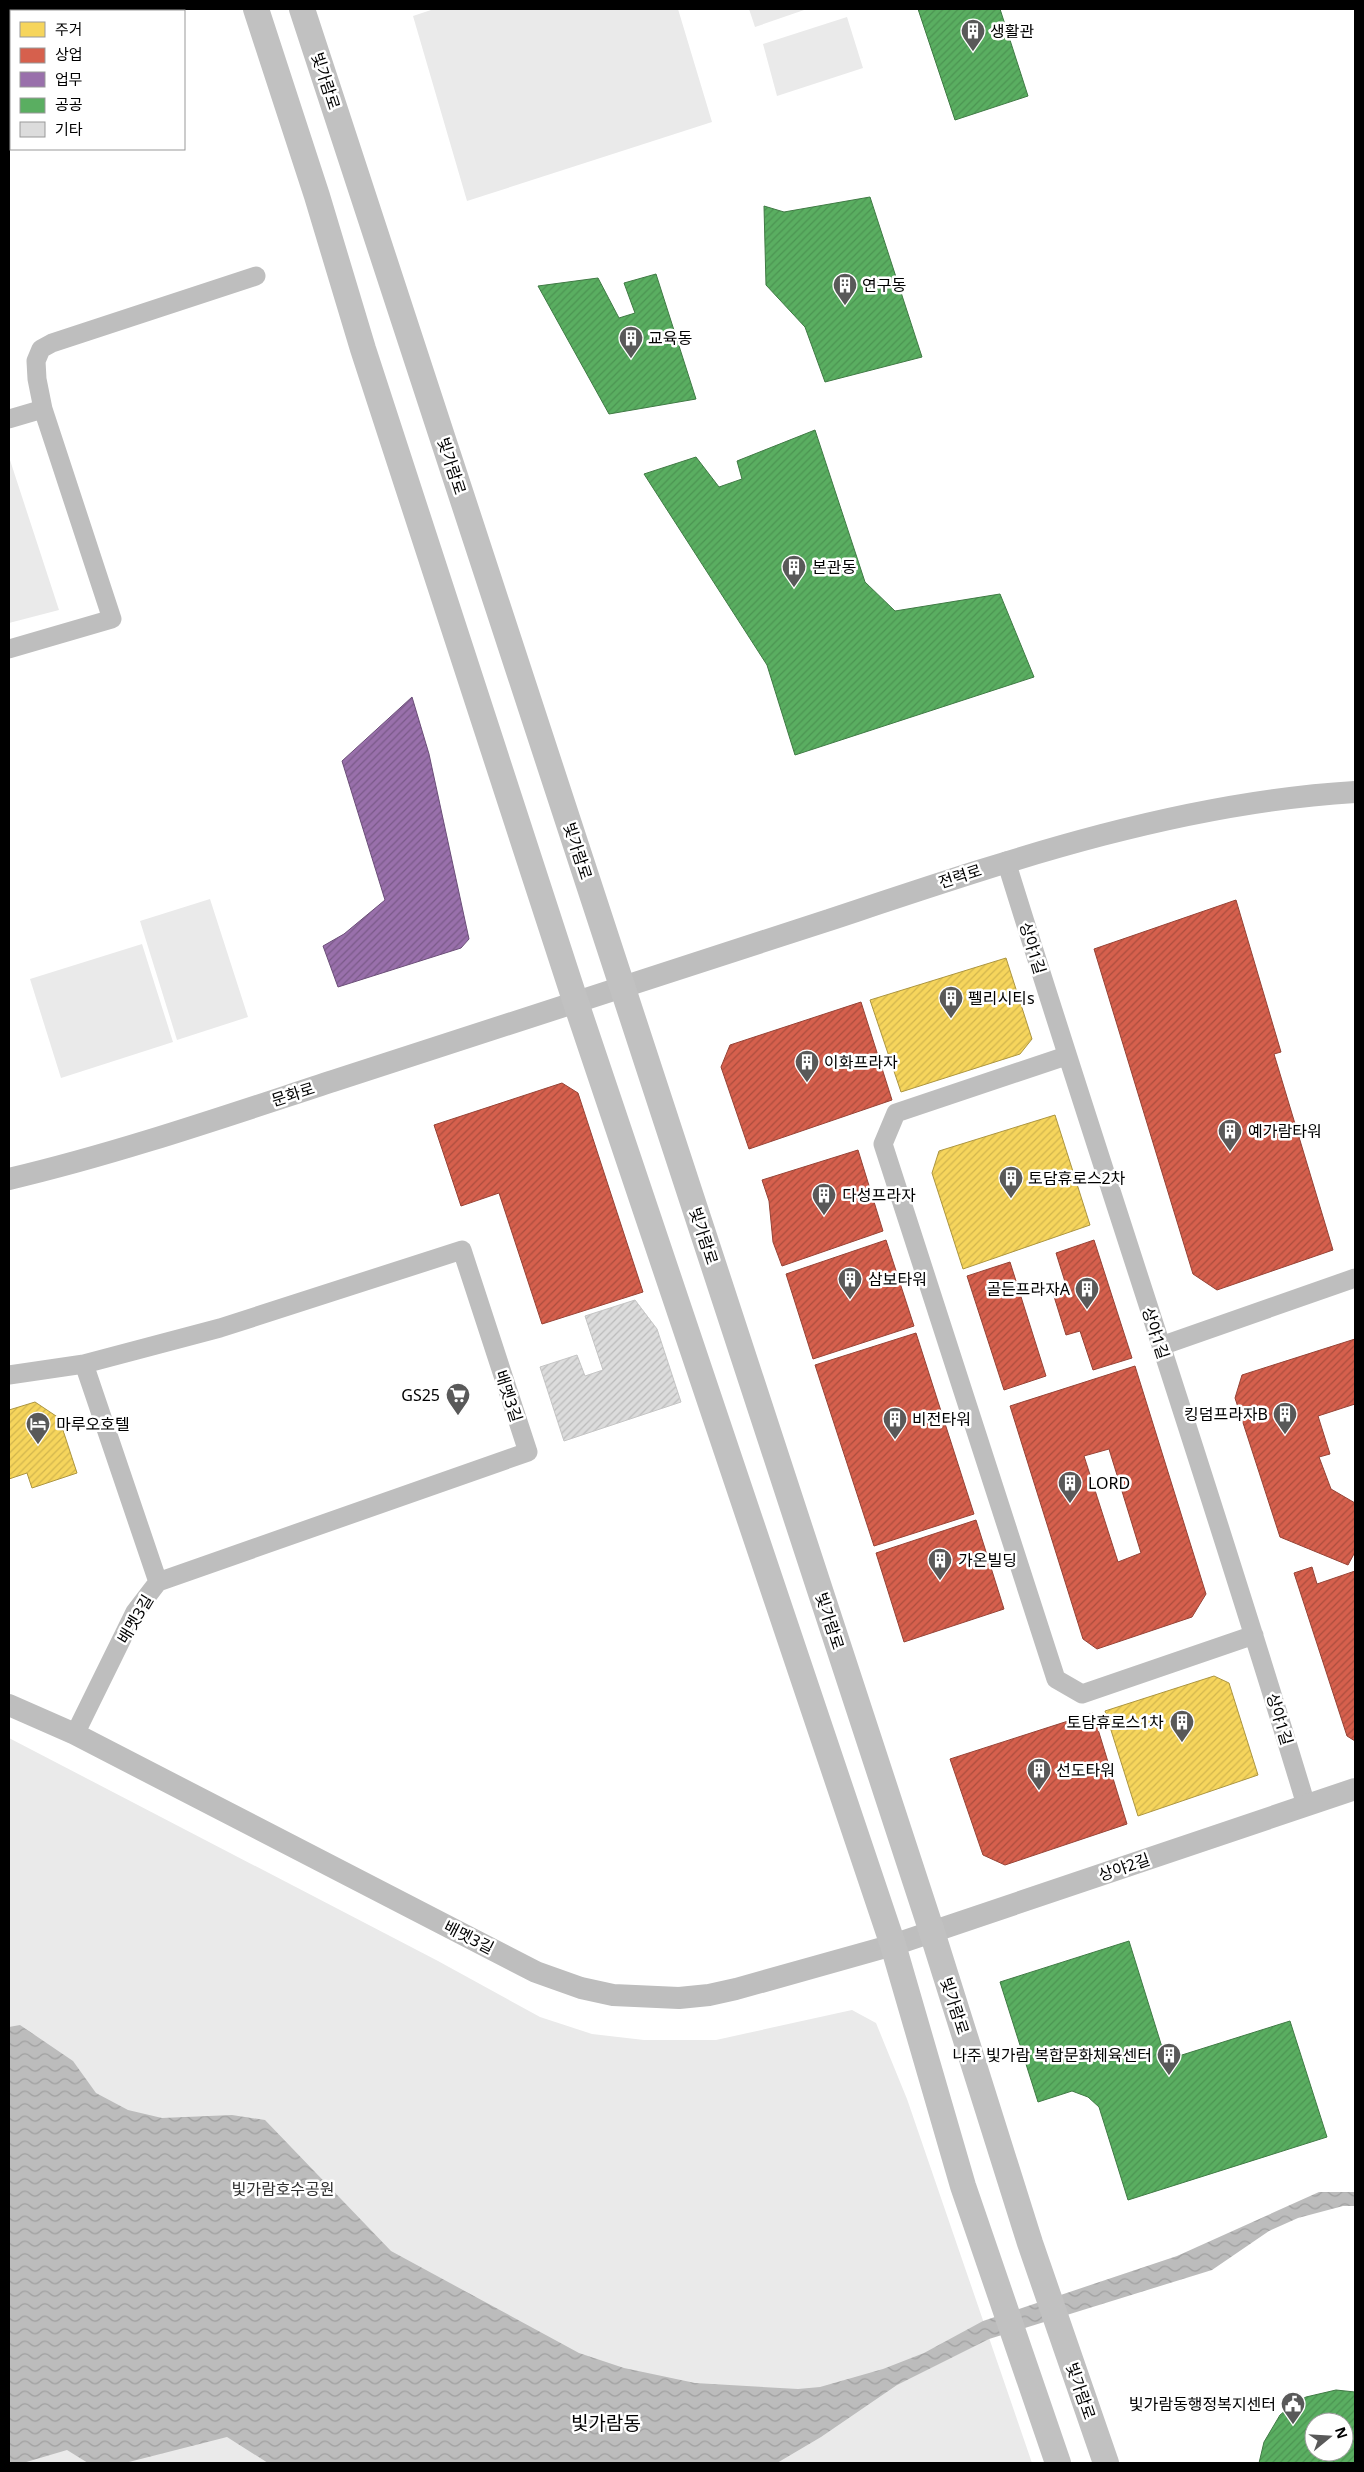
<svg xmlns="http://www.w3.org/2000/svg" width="1364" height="2472" viewBox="0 0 1364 2472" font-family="'Noto Sans','Noto Sans KR',sans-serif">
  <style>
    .green { fill: #eaeaea }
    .water { fill: url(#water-waves) }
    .homes { fill: url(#homes-hatch); stroke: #ac9540 }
    .shops { fill: url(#shops-hatch); stroke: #964336; fill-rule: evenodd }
    .offices { fill: url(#offices-hatch); stroke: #6b4e78 }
    .public { fill: url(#public-hatch); stroke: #3f7a44; fill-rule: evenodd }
    .building { fill: url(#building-hatch); stroke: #c5c5c5 }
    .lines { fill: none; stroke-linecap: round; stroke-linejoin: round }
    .pedestrian { stroke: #bebebe; stroke-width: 14 }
    .minor { stroke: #bebebe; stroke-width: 19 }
    .tertiary { stroke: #bebebe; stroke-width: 22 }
    .secondary { stroke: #c1c1c1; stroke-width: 26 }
    .labels { text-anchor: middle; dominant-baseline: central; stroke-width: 5; stroke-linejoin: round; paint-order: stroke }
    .poi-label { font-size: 16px; fill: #000; stroke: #fff; text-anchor: start }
    .street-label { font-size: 16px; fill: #000; stroke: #fff }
    .park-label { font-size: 16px; fill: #2f2f2f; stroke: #fff }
    .quarter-label { font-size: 19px; fill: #000; stroke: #fff }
  </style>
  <defs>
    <pattern id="water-waves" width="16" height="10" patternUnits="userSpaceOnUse" patternTransform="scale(1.25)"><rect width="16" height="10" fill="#bcbcbc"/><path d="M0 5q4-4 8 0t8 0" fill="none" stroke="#a0a0a0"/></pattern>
    <pattern id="homes-hatch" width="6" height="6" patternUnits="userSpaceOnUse" patternTransform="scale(1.25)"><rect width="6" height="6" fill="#f6d55c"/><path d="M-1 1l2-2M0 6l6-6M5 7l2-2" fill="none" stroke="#d1b54e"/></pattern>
    <pattern id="shops-hatch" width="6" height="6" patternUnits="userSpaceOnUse" patternTransform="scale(1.25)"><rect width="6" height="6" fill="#d6604d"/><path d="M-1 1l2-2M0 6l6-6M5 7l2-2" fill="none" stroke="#ab4d3e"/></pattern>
    <pattern id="offices-hatch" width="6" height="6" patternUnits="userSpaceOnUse" patternTransform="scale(1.25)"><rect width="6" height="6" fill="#9970ab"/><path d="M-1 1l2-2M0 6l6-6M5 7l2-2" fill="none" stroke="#7a5a89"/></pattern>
    <pattern id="public-hatch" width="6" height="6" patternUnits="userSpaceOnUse" patternTransform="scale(1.25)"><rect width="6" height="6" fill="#5aae61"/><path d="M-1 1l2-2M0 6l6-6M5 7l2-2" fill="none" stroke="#4c9452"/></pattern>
    <pattern id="building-hatch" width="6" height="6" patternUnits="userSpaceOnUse" patternTransform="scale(1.25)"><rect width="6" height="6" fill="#dcdcdc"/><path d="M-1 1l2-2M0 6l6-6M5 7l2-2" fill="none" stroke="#bbb"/></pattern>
  </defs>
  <rect width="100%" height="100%" fill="#fff"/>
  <path class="green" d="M434 9H678L712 122 467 201 413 16Z
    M749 9H807L755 27Z
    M847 17 863 68 777 96 763 44Z
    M9 457 59 610 9 623Z
    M210 899 248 1017 177 1040 140 921Z
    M142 944 173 1042 61 1078 30 979Z
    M9 1738 438 1961 540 2017 592 2034 644 2040H716L852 2010 876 2023 907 2099 1032 2463H9Z"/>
  <path class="water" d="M20 2025 73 2061 96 2093 128 2110 162 2118 232 2115 265 2120 391 2251 579 2353 624 2368 695 2383 798 2389 820 2387 883 2369 924 2353 983 2321 1177 2256 1319 2192H1355V2206H1343L1298 2218 1269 2231 1212 2270 989 2339 897 2385 821 2437 777 2463H268L227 2437 125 2463H88L67 2450 23 2463H9V2027Z"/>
  <path class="homes" d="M1006 958 1032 1039 1020 1054 901 1092 870 1000Z
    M1055 1115 1090 1225 963 1269 932 1173 939 1151Z
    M35 1402 59 1418 77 1473 32 1488 27 1473 9 1479V1410Z
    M1214 1676 1229 1683 1258 1775 1138 1816 1105 1711Z"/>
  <path class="shops" d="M1236 900 1281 1052 1274 1054 1333 1250 1217 1290 1193 1274 1094 949Z
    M861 1002 892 1100 749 1149 721 1067 730 1045Z
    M562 1083 578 1093 643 1292 542 1324 499 1193 461 1206 434 1125Z
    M858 1150 883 1231 782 1266 773 1242 769 1201 762 1180Z
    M886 1240 914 1326 813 1359 786 1274Z
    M1094 1240 1132 1358 1093 1370 1080 1331 1066 1335 1052 1290 1066 1285 1056 1253Z
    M1010 1262 1046 1376 1004 1390 967 1276Z
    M916 1333 974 1514 874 1546 815 1365Z
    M1355 1339V1404L1318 1416 1330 1454 1319 1457 1331 1489 1355 1503V1552L1348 1565 1280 1537 1235 1398 1242 1375Z
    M1135 1366 1206 1594 1192 1617 1097 1649 1083 1639 1010 1406ZM1109 1449 1141 1553 1118 1562 1084 1456Z
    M976 1520 1004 1609 904 1642 876 1553Z
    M1312 1567 1317 1584 1355 1571V1741L1347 1736 1294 1573Z
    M1093 1713 1127 1824 1005 1865 983 1855 950 1759Z"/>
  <path class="offices" d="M412 697 429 754 469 939 461 948 338 987 323 946 344 934 385 900 342 761Z"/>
  <path class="public" d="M918 9H1000L1028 96 955 120Z
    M870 197 922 357 825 382 805 327 766 285 764 206 784 212Z
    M656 274 696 399 609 414 538 286 598 278 619 318 635 313 624 283Z
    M815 430 865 582 895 611 1000 594 1034 677 795 755 767 665 644 474 696 457 719 487 742 479 737 461Z
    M1129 1941 1166 2060 1290 2021 1327 2137 1128 2200 1099 2107 1088 2097 1072 2091 1038 2102 1000 1982Z
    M1336 2390 1355 2392V2463H1259L1264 2442 1280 2415 1292 2405 1306 2397ZM1314 2422H1344V2452H1314Z"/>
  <path class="building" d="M635 1300 657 1329 681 1402 564 1441 540 1367 577 1355 585 1376 603 1370 585 1316Z"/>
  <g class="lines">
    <path class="pedestrian" d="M109 11 118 9
      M9 37H11"/>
    <path class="minor" d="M9 419 43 409
      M9 649 112 619 43 409 37 379 36 361 41 349 52 343 256 276
      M1006 861C1104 1177 1211 1489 1306 1805
      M1066 1056 896 1113 883 1144 1056 1679 1082 1694 1254 1635
      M1161 1346 1355 1278
      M84 1364 158 1582
      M9 1375 84 1364 220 1328 462 1250 528 1452 158 1582 135 1612 75 1734"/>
    <path class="tertiary" d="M9 1179C119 1153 226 1116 333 1081 499 1028 664 974 829 920 1001 863 1173 803 1355 792
      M9 1705 75 1734 536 1972 581 1988 613 1995 679 1998 709 1995 736 1989 893 1945 1355 1789"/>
    <path class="secondary" d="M256 9 317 196 363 349 576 1003 893 1945 963 2186 1058 2463
      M302 9 932 1932 1030 2243 1106 2463"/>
  </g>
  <defs>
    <symbol id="building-pin" viewBox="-11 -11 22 30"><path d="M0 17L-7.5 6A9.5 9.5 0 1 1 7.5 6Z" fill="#595959" stroke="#fff"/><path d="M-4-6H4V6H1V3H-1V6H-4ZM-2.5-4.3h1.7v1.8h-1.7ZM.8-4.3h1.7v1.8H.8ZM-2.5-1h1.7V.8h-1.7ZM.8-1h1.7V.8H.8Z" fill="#fff"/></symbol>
    <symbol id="supermarket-pin" viewBox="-11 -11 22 30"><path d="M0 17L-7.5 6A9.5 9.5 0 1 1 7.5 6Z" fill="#595959" stroke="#fff"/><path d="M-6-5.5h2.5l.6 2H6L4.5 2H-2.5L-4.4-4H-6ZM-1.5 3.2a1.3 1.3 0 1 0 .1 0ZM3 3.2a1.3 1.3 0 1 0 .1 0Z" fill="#fff"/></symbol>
    <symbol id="hotel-pin" viewBox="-11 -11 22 30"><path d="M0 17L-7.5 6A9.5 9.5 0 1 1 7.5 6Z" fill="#595959" stroke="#fff"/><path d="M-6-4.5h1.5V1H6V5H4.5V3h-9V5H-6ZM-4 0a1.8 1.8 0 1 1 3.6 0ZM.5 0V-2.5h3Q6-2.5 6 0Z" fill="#fff"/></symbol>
    <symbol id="civic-pin" viewBox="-11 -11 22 30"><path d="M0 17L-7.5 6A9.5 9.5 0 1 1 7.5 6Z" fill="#595959" stroke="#fff"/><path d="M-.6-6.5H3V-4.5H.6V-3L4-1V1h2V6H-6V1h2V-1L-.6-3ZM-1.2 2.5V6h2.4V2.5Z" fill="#fff"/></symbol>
  </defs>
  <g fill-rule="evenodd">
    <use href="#building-pin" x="959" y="17" width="28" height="38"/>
    <use href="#building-pin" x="831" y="271" width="28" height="38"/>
    <use href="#building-pin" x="617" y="324" width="28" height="38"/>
    <use href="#building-pin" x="780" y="553" width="28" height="38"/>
    <use href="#building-pin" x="937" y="984" width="28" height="38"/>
    <use href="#building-pin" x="793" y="1048" width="28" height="38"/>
    <use href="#building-pin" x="1216" y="1117" width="28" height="38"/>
    <use href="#building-pin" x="997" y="1164" width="28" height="38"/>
    <use href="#building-pin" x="810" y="1181" width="28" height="38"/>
    <use href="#building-pin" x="836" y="1265" width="28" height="38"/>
    <use href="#building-pin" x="1073" y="1275" width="28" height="38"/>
    <use href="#supermarket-pin" x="444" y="1381" width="28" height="38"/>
    <use href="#building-pin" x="1271" y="1400" width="28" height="38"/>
    <use href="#building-pin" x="881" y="1405" width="28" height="38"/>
    <use href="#hotel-pin" x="24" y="1410" width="28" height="38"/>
    <use href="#building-pin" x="1056" y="1469" width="28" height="38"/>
    <use href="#building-pin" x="926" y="1546" width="28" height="38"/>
    <use href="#building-pin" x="1168" y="1708" width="28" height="38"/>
    <use href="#building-pin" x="1025" y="1756" width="28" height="38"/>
    <use href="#building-pin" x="1155" y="2041" width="28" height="38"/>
    <use href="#civic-pin" x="1279" y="2390" width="28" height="38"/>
  </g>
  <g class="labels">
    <g class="poi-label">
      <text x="990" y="31">생활관</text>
      <text x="862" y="285">연구동</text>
      <text x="648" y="338">교육동</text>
      <text x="812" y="567">본관동</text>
      <text x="968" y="998">펠리시티s</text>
      <text x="824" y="1062">이화프라자</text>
      <text x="1248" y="1131">예가람타워</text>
      <text x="1028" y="1178">토담휴로스2차</text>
      <text x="842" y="1195">다성프라자</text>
      <text x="868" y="1279">삼보타워</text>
      <text x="1070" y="1289" text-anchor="end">골든프라자A</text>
      <text x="440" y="1395" text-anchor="end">GS25</text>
      <text x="1268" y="1414" text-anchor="end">킹덤프라자B</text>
      <text x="912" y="1419">비전타워</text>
      <text x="56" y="1424">마루오호텔</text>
      <text x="1088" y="1483">LORD</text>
      <text x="958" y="1560">가온빌딩</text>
      <text x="1164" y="1722" text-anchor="end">토담휴로스1차</text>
      <text x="1056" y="1770">선도타워</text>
      <text x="1152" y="2055" text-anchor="end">나주 빛가람 복합문화체육센터</text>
      <text x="1276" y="2404" text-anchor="end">빛가람동행정복지센터</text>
    </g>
    <g class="street-label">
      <text transform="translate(326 81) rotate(72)">빛가람로</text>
      <text transform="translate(452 466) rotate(72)">빛가람로</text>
      <text transform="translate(578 851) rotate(72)">빛가람로</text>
      <text transform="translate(960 876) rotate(-18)">전력로</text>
      <text transform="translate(1033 948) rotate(73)">상야1길</text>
      <text transform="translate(293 1094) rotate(-18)">문화로</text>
      <text transform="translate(704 1236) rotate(72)">빛가람로</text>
      <text transform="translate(1156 1333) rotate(72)">상야1길</text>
      <text transform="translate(509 1396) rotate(72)">배멧3길</text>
      <text transform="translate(135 1619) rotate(-59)">배멧3길</text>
      <text transform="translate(830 1621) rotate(72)">빛가람로</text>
      <text transform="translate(1280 1719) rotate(73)">상야1길</text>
      <text transform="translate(1124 1867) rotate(-19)">상야2길</text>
      <text transform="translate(469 1937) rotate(27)">배멧3길</text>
      <text transform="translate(955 2006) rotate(72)">빛가람로</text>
      <text transform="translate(1081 2391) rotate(71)">빛가람로</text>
    </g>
    <g class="park-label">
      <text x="283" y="2189">빛가람호수공원</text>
    </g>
    <g class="quarter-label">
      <text x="606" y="2423">빛가람동</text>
    </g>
  </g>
  <rect width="1364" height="2472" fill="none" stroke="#000000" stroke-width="20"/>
  <rect x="10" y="10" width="175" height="140" fill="#ffffff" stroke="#999999"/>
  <rect x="20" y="22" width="25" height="15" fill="#f6d55c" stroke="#999999"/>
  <text x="55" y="35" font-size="15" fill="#000000">주거</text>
  <rect x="20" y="48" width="25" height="15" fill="#d6604d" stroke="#999999"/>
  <text x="55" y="60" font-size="15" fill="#000000">상업</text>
  <rect x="20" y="72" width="25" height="15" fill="#9970ab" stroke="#999999"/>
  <text x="55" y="85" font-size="15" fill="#000000">업무</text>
  <rect x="20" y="98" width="25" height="15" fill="#5aae61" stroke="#999999"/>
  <text x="55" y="110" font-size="15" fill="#000000">공공</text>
  <rect x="20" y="122" width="25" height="15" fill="#dcdcdc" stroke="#999999"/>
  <text x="55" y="135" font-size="15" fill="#000000">기타</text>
  <g transform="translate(1329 2437) rotate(72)"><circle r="24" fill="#ffffff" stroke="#999999"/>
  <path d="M0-4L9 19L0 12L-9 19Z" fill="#595959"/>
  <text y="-8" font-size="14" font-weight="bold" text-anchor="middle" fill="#000000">N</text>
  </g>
</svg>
